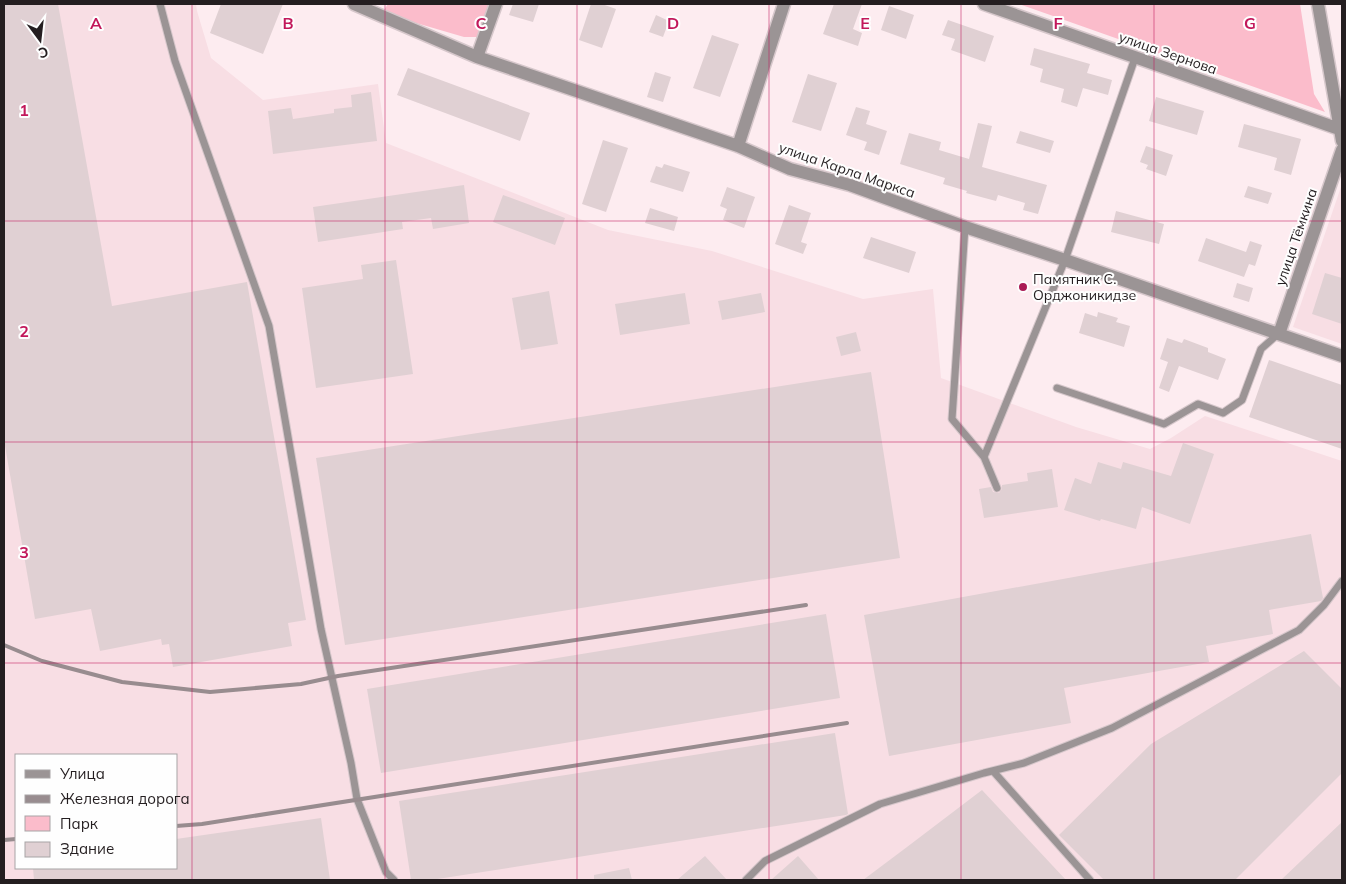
<svg xmlns="http://www.w3.org/2000/svg" width="1346" height="884" viewBox="0 0 1346 884" font-family="Mulish,sans-serif">
  <style>
    .built { fill: #f8dee4; fill-rule: evenodd }
    .green { fill: #fbbccb }
    .building { fill: #e0d0d3 }
    .lines { fill: none; stroke-linecap: round; stroke-linejoin: round }
    .service-casing { stroke: #d6c7cb; stroke-width: 9 }
    .minor-casing { stroke: #d6c7cb; stroke-width: 15 }
    .service { stroke: #9b9495; stroke-width: 7 }
    .minor { stroke: #9b9495; stroke-width: 12 }
    .rail { stroke: #988c8f; stroke-width: 4 }
    .grid { fill: none; stroke: #c2185b; stroke-width: 1; stroke-opacity: 0.55 }
    .poi-dot { fill: #aa1b56; stroke: #fefefe; stroke-width: 2 }
    .labels { text-anchor: middle; dominant-baseline: central; stroke-width: 4; stroke-linejoin: round; paint-order: stroke }
    .street-label { font-size: 14px; fill: #241e20; stroke: #fefefe }
    .poi-label { font-size: 14px; fill: #241e20; stroke: #fefefe; text-anchor: start }
    .grid-label { font-size: 16px; text-anchor: middle; font-weight: bold; fill: #c2185b; stroke: #fefefe; stroke-width: 4; stroke-linejoin: round; paint-order: stroke }
  </style>
  <rect width="100%" height="100%" fill="#fdecf0"/>
  <path class="built" d="M4 4H196L197 11 211 58 263 100 378 84 386 143 608 230 712 251 863 299 933 289 941 378 1076 427 1150 449 1171 438 1205 416 1342 461V880H4ZM16 755H176V868H16Z
    M1342 184V344L1293 327Z"/>
  <path class="green" d="M388 4H452L457 5 458 4H490L479 37H464L382 13Z
    M1019 4H1300L1314 94 1325 112Z"/>
  <path class="building" d="M4 4H58L112 306 247 282 306 620 288 623 292 646 173 667 169 644 162 645 161 639 100 651 91 609 35 619 4 440Z
    M221 4H283L263 54 210 33Z
    M513 4H539L533 22 509 15Z
    M591 4H602L616 9 602 48 579 40Z
    M834 4H862L853 29 862 33 858 46 823 34Z
    M889 6 914 15 906 39 881 30Z
    M656 15 669 21 663 37 649 32Z
    M948 20 994 36 985 62 951 50 955 39 942 35Z
    M712 35 739 44 720 97 693 88Z
    M1034 48 1090 64 1087 73 1112 80 1108 95 1083 88 1077 107 1061 102 1064 89 1040 82 1043 69 1030 65Z
    M408 68 530 113 520 141 397 95Z
    M655 72 671 77 663 102 647 97Z
    M808 74 837 83 821 131 792 122Z
    M371 92 377 141 273 154 268 111 291 108 293 119 334 113V109L352 107 351 95Z
    M1156 97 1204 111 1197 135 1149 121Z
    M856 107 870 111 866 124 887 131 879 155 864 150 867 142 846 135Z
    M978 123 992 126 982 167 1047 185 1038 214 1023 210 1025 203 998 195 996 201 966 193 967 191 943 184 945 178 900 164 909 133 941 142 939 150 969 159Z
    M1244 124 1301 139 1291 175 1274 170 1277 158 1238 147Z
    M1020 131 1054 141 1050 153 1016 143Z
    M603 140 628 148 606 212 582 204Z
    M1146 146 1173 155 1166 176 1146 169 1148 165 1140 162Z
    M664 164 690 172 683 192 650 182 656 166 662 168Z
    M464 185 469 223 433 229 431 218 402 222 403 229 318 242 313 207Z
    M1248 186 1272 193 1268 204 1244 197Z
    M727 187 755 197 744 228 723 220 727 209 720 206Z
    M503 195 565 218 555 245 493 222Z
    M789 205 811 213 801 242 807 244 803 254 775 244Z
    M650 208 678 217 674 231 645 223Z
    M1116 211 1164 224 1159 244 1111 232Z
    M871 237 916 252 909 273 863 258Z
    M1206 238 1246 252 1250 241 1262 245 1255 266 1249 264 1244 277 1198 261Z
    M396 260 413 374 316 388 302 288 363 279 361 265Z
    M1325 273 1342 278V324L1312 314Z
    M1237 283 1253 288 1249 302 1233 297Z
    M549 291 558 344 521 350 512 298Z
    M685 293 690 324 620 335 615 304Z
    M761 293 765 312 722 320 718 301Z
    M1098 312 1118 318 1116 322 1130 326 1124 347 1079 333 1085 313 1097 317Z
    M856 332 861 351 841 356 836 337Z
    M1167 338 1182 343 1184 339 1208 348V352L1226 359 1218 380 1179 366 1169 392 1159 388 1168 362 1160 359Z
    M1269 360 1342 385V449L1249 417Z
    M871 372 900 558 345 645 316 458Z
    M1183 443 1214 454 1190 524 1142 507 1136 529 1101 519 1100 521 1064 510 1075 478 1091 484 1098 462 1121 469 1123 462 1171 476Z
    M1052 469 1058 507 984 518 979 489 991 487 993 492 999 493 1002 489V485L1028 481 1027 473Z
    M1311 534 1323 598 1321 601 1269 610 1273 634 1206 646 1209 662 1064 688 1071 723 889 756 864 615Z
    M826 614 840 698 381 773 367 689Z
    M1304 651 1342 689V773L1235 880H1104L1059 835 1151 744Z
    M835 733 848 814 846 815 431 880H411L399 801Z
    M982 790 1066 880H863L907 847Z
    M321 818 330 880H34L33 868H176V839Z
    M1342 822V880H1281Z
    M705 856 727 880H677Z
    M798 856 819 880H771Z
    M629 868 632 880H594V875Z"/>
  <g class="lines">
    <defs>
      <path id="service" d="M160 4 175 61 269 326 321 629 351 763 357 799 386 872 394 880
        M965 227 952 419 984 457
        M1057 388 1164 424 1198 404 1223 413 1242 400 1261 349 1278 334
        M997 488 984 457 1065 260 1135 58
        M993 771 1090 880
        M746 880 765 861 880 804 984 773 1024 763 1112 728 1299 630 1324 605 1342 581"/>
      <path id="minor" d="M354 4 477 57 738 146 790 169 850 185 965 227 1065 260 1342 356
        M984 4 1342 130
        M1318 4 1342 141
        M477 57 496 4
        M738 146 784 4
        M1279 334 1342 150"/>
    </defs>
    <use href="#service" class="service-casing"/>
    <use href="#minor" class="minor-casing"/>
    <use href="#service" class="service"/>
    <use href="#minor" class="minor"/>
    <path class="rail" d="M4 645 42 661 122 682 210 692 301 684 338 676 806 605
      M176 826 202 824 847 723
      M4 840 16 839"/>
  </g>
  <path class="grid" d="M192 4V880M385 4V880M577 4V880M769 4V880M961 4V880M1154 4V880M4 221H1342M4 442H1342M4 663H1342"/>
  <circle class="poi-dot" cx="1023" cy="287" r="5"/>
  <g class="labels">
    <g class="street-label">
      <text transform="translate(1168 53) rotate(19)">улица Зернова</text>
      <text transform="translate(847 170) rotate(19)">улица Карла Маркса</text>
      <text transform="translate(1296 237) rotate(-71)">улица Тёмкина</text>
    </g>
    <g class="poi-label">
      <text x="1033" y="279">Памятник С.<tspan x="1033" dy="16">Орджоникидзе</tspan></text>
    </g>
  </g>
  <g class="grid-label">
    <text x="96" y="29">A</text>
    <text x="288" y="29">B</text>
    <text x="481" y="29">C</text>
    <text x="673" y="29">D</text>
    <text x="865" y="29">E</text>
    <text x="1058" y="29">F</text>
    <text x="1250" y="29">G</text>
    <text x="24" y="116">1</text>
    <text x="24" y="337">2</text>
    <text x="24" y="558">3</text>
  </g>
  <rect width="1346" height="884" fill="none" stroke="#241e20" stroke-width="10"/>
  <rect x="15" y="754" width="162" height="115" fill="#fefefe" stroke="#a7a4a5"/>
  <rect x="25" y="770" width="25" height="8" fill="#9b9495" stroke="#a7a4a5"/>
  <text x="60" y="779" font-size="15" fill="#241e20">Улица</text>
  <rect x="25" y="795" width="25" height="8" fill="#988c8f" stroke="#a7a4a5"/>
  <text x="60" y="804" font-size="15" fill="#241e20">Железная дорога</text>
  <rect x="25" y="816" width="25" height="15" fill="#fbbccb" stroke="#a7a4a5"/>
  <text x="60" y="829" font-size="15" fill="#241e20">Парк</text>
  <rect x="25" y="842" width="25" height="15" fill="#e0d0d3" stroke="#a7a4a5"/>
  <text x="60" y="854" font-size="15" fill="#241e20">Здание</text>
  <g transform="translate(40 40) rotate(165)" stroke="#fefefe" stroke-width="4" paint-order="stroke">
  <path d="M0-4L9 19L0 12L-9 19Z" fill="#241e20"/>
  <text y="-8" font-size="14" font-weight="bold" text-anchor="middle" fill="#241e20">С</text>
  </g>
</svg>
